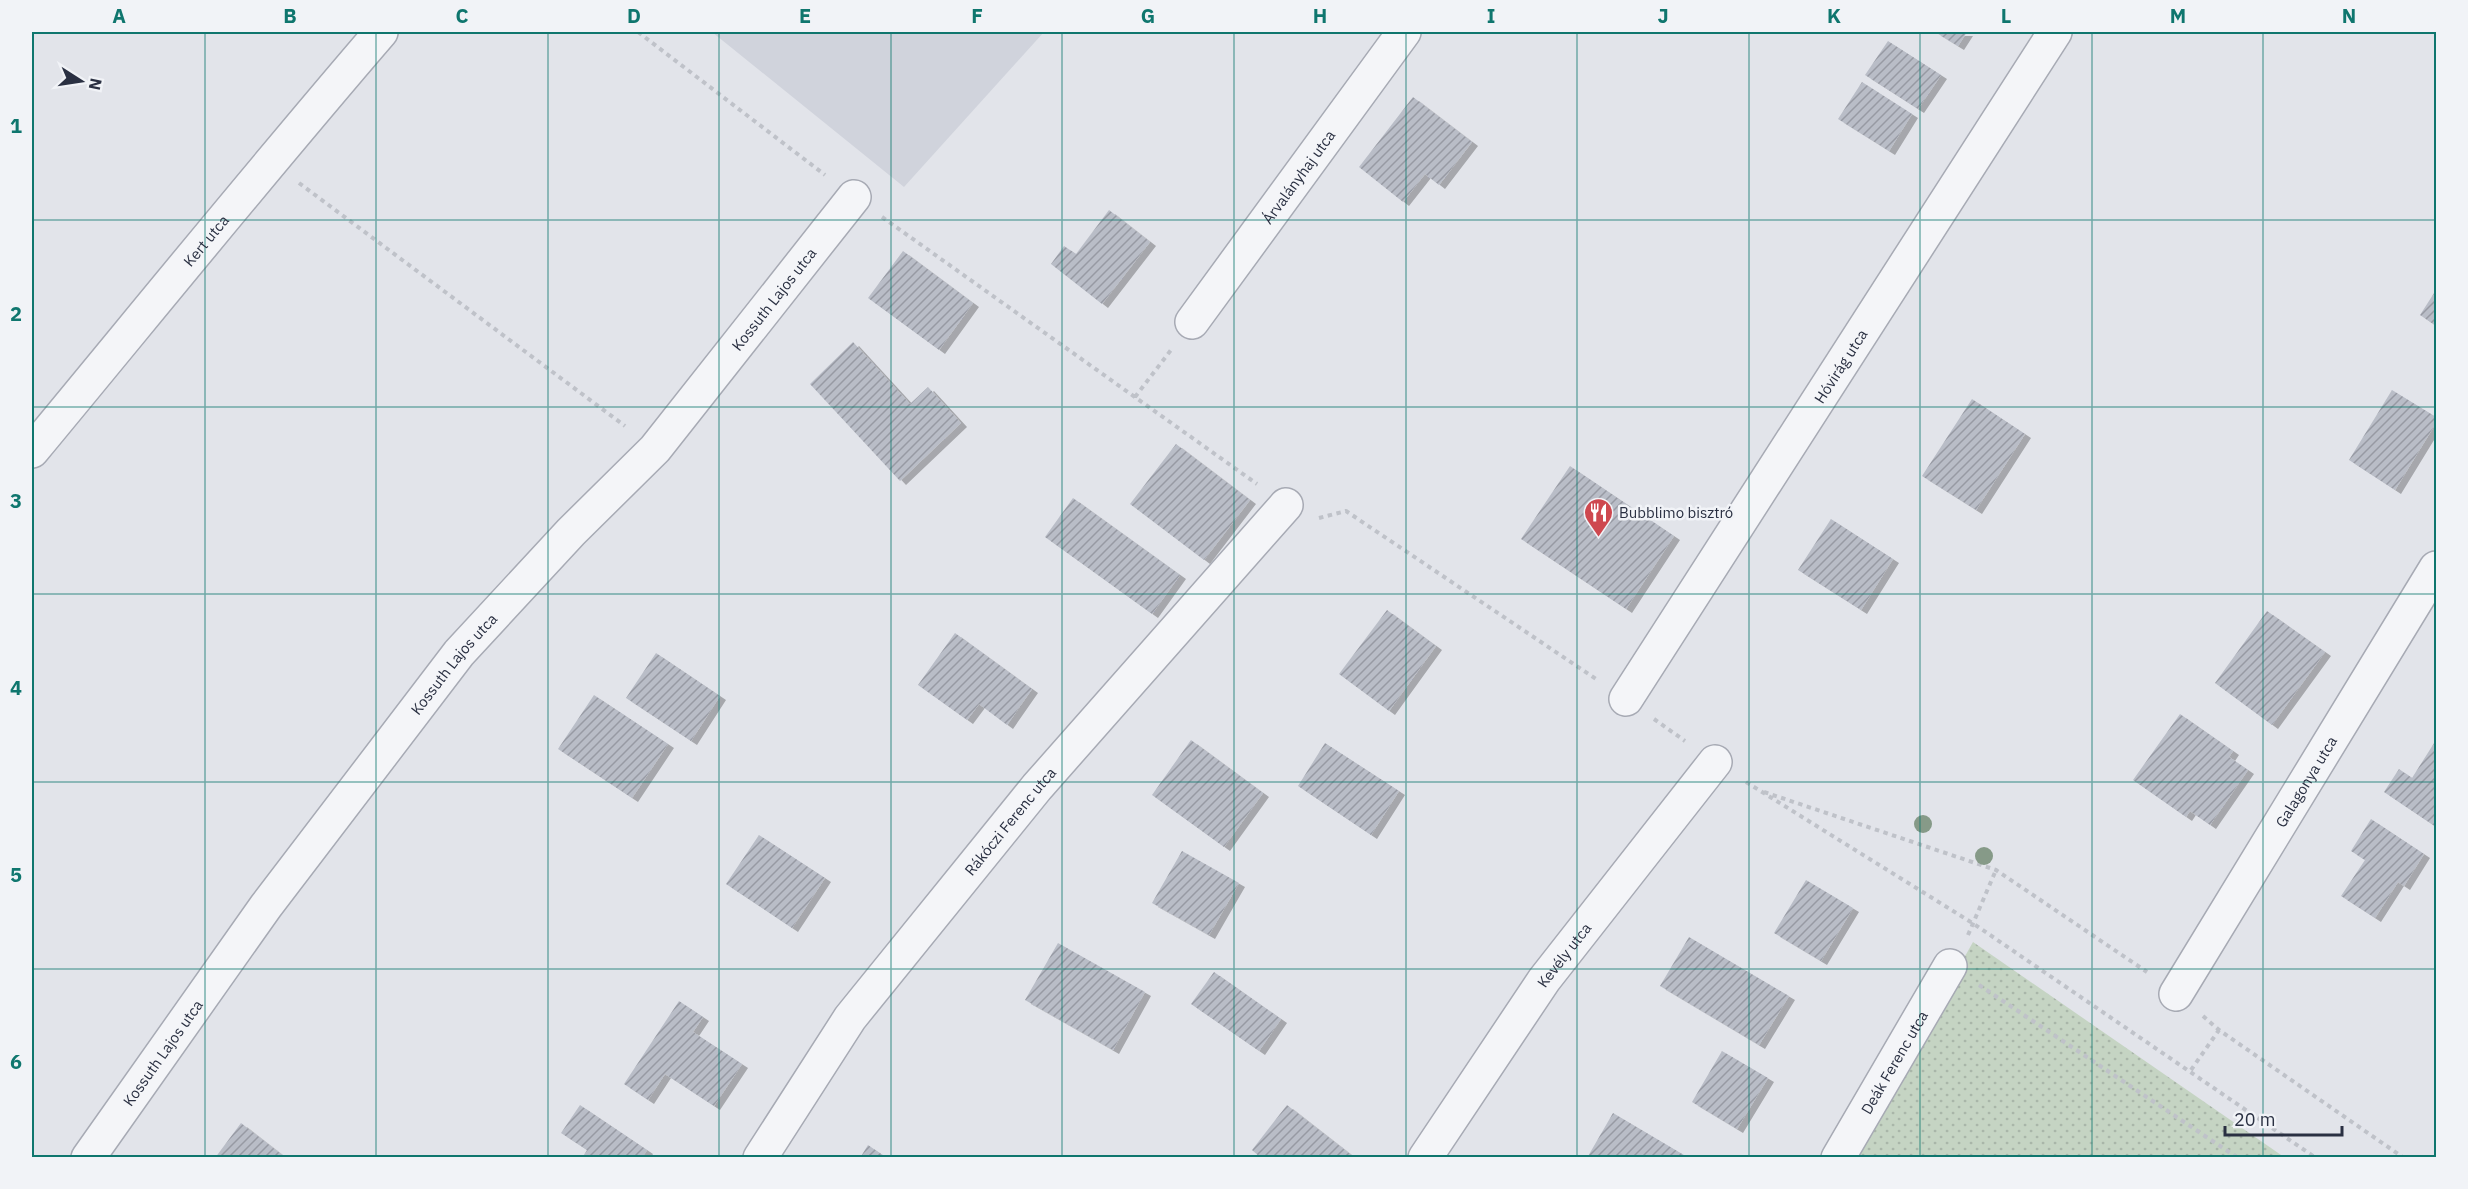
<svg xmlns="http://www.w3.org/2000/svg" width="2468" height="1189" viewBox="0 0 2468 1189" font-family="'IBM Plex Sans',sans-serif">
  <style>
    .built { fill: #d0d3dc }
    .grass { fill: url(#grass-dots) }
    .building { fill: url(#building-hatch); filter: url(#shadow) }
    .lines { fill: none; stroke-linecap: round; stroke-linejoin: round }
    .street-casing { stroke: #a7aab4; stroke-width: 36 }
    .path { stroke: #bfc2c9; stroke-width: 4; stroke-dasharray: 4.5 4.5; stroke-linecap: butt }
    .street { stroke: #f4f5f8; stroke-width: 33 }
    .tree { fill: #869a88 }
    .grid { fill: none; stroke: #0f766e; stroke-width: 1.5; stroke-opacity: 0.55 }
    .labels { text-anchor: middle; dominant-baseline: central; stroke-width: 5; stroke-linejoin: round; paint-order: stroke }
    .street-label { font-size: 15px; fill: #2a3042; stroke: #f1f3f7 }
    .poi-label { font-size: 15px; fill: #2a3042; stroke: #f1f3f7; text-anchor: start }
    .neatline { fill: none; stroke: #0f766e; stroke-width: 2 }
    .grid-label { font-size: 20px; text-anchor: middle; font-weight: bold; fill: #0f766e }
  </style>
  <defs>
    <pattern id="grass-dots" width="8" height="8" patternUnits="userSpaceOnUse" patternTransform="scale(1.5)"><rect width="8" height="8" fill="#c5d4c3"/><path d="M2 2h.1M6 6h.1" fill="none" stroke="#a9b6a9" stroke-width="1.8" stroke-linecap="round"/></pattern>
    <pattern id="building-hatch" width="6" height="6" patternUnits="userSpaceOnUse" patternTransform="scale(1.5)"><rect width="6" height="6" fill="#b9bdc7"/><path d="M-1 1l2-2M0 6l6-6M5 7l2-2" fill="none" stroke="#979aa3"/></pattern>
    <filter id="shadow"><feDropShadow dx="6" dy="4" stdDeviation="0" flood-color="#0004"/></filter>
  </defs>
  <rect width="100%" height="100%" fill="#e2e4ea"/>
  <path class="built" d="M712 32H1044L904 187Z"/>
  <path class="grass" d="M1973 942 2284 1157 1851 1158Z"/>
  <path class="building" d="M1935 32H1967L1958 46Z
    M1888 41 1941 75 1918 109 1865 75Z
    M1862 82 1912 114 1889 151 1838 119Z
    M1413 97 1472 142 1439 185 1425 174 1403 202 1359 167Z
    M1109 210 1150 242 1102 304 1051 264 1064 246 1076 254Z
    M903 251 973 303 939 350 868 298Z
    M2436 290V326L2420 315Z
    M853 342 910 404 928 387 961 423 900 481 810 384Z
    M2392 390 2436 417V423L2395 490 2349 460Z
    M1972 399 2025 434 1976 510 1922 476Z
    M1176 444 1250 500 1204 560 1130 504Z
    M1570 466 1674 536 1626 609 1521 539Z
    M1073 498 1180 575 1152 614 1045 537Z
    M1831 519 1893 559 1861 610 1798 570Z
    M1387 610 1436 646 1389 711 1339 674Z
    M2267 611 2325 652 2272 725 2215 683Z
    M955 633 1032 689 1007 725 979 704 967 720 918 685Z
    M656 653 720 696 691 741 626 698Z
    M594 695 668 744 632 798 558 749Z
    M2180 714 2233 751 2229 757 2248 770 2210 825 2190 811 2186 817 2133 780Z
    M1191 740 1263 793 1224 847 1152 795Z
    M2436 740V827L2384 792 2399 769 2412 778Z
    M1325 743 1399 791 1371 835 1298 786Z
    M2371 819 2424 854 2404 886 2398 882 2375 918 2341 896 2365 860 2351 851Z
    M759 835 825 878 792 928 726 884Z
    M1182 851 1239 883 1209 935 1152 903Z
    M1806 880 1853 908 1821 961 1774 933Z
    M1689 937 1789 996 1759 1045 1660 986Z
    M1058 943 1145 992 1113 1050 1025 1000Z
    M1214 972 1281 1019 1259 1051 1191 1004Z
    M679 1001 703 1017 693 1032 742 1064 714 1106 665 1074 648 1100 624 1084Z
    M1722 1051 1768 1078 1737 1129 1692 1102Z
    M580 1105 647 1150 642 1158H582L587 1150 561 1133Z
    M1287 1105 1355 1158H1261L1252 1150Z
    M1613 1113 1689 1158H1587Z
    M241 1123 286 1158H215Z
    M868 1145 887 1158H860Z"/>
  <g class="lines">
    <defs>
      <g id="street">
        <path id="s1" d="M1192 322 1404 32"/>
        <path id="s2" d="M32 451C148 311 262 170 381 32"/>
        <path id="s3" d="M1626 699 2055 32"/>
        <path id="s4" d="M2176 994 2436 568"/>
        <path id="s5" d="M88 1158 266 906 459 653 571 532 655 449 854 197"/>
        <path id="s6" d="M760 1158 850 1018 1037 787 1286 505"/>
        <path id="s7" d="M1425 1158 1544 980 1715 762"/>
        <path id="s8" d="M1838 1158 1950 966"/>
      </g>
    </defs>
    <use href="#street" class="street-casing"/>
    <path class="path" d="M638 32 825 175
      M299 183 625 426
      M882 217 1257 484
      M1135 397 1171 350
      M1319 518 1346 511 1596 679
      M1654 719 1685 741
      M1746 782 1974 924 2316 1158
      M1764 792 1996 870 2147 972
      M1968 935 1996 870
      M1979 985 2238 1158
      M2203 1016 2219 1030 2404 1158
      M2191 1070 2219 1030"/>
    <use href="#street" class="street"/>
  </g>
  <g class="tree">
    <circle cx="1923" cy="824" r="9"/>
    <circle cx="1984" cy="856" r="9"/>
  </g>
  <path class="grid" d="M205 32V1158M376 32V1158M548 32V1158M719 32V1158M891 32V1158M1062 32V1158M1234 32V1158M1406 32V1158M1577 32V1158M1749 32V1158M1920 32V1158M2092 32V1158M2263 32V1158M32 220H2436M32 407H2436M32 594H2436M32 782H2436M32 969H2436"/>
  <defs>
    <symbol id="restaurant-pin" viewBox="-11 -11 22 30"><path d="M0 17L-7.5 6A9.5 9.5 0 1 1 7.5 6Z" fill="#ce484f" stroke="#f1f3f7"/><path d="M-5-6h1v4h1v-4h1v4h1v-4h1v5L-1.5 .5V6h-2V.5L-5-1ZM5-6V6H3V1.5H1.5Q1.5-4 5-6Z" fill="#fff"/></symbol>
  </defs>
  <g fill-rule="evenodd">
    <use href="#restaurant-pin" x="1582" y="496" width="33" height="45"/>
  </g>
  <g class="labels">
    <g class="street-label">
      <text stroke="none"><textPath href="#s1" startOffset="180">Árvalányhaj utca</textPath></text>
      <text stroke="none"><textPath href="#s2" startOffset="273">Kert utca</textPath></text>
      <text stroke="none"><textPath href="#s5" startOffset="1101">Kossuth Lajos utca</textPath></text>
      <text stroke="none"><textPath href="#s3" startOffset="396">Hóvirág utca</textPath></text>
      <text stroke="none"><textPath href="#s5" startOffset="615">Kossuth Lajos utca</textPath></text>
      <text stroke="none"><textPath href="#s4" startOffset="249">Galagonya utca</textPath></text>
      <text stroke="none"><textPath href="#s6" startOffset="420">Rákóczi Ferenc utca</textPath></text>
      <text stroke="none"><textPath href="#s7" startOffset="246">Kevély utca</textPath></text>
      <text stroke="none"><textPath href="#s5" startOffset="129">Kossuth Lajos utca</textPath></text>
      <text stroke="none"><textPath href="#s8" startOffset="111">Deák Ferenc utca</textPath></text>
    </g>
    <g class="poi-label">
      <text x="1619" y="512">Bubblimo bisztró</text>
    </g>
  </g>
  <rect width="2468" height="1189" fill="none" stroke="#f1f3f7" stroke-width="66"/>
  <g transform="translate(81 81) rotate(102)" stroke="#f1f3f7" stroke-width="4.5" paint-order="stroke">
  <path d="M0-4.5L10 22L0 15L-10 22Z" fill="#2a3042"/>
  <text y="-9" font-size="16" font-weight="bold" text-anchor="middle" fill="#2a3042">N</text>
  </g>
  <path d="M2225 1126v9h117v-9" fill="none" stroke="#2a3042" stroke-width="3"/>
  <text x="2234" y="1126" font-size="18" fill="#2a3042" stroke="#f1f3f7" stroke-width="4.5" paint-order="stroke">20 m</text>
  <rect x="33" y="33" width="2402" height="1123" class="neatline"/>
  <g class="grid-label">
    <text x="119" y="23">A</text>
    <text x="290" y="23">B</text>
    <text x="462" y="23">C</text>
    <text x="634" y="23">D</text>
    <text x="805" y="23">E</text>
    <text x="977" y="23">F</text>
    <text x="1148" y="23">G</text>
    <text x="1320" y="23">H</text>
    <text x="1491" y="23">I</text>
    <text x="1663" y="23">J</text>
    <text x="1834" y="23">K</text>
    <text x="2006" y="23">L</text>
    <text x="2178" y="23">M</text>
    <text x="2349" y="23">N</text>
    <text x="16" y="133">1</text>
    <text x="16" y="321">2</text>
    <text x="16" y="508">3</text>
    <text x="16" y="695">4</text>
    <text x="16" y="882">5</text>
    <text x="16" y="1069">6</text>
  </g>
</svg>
